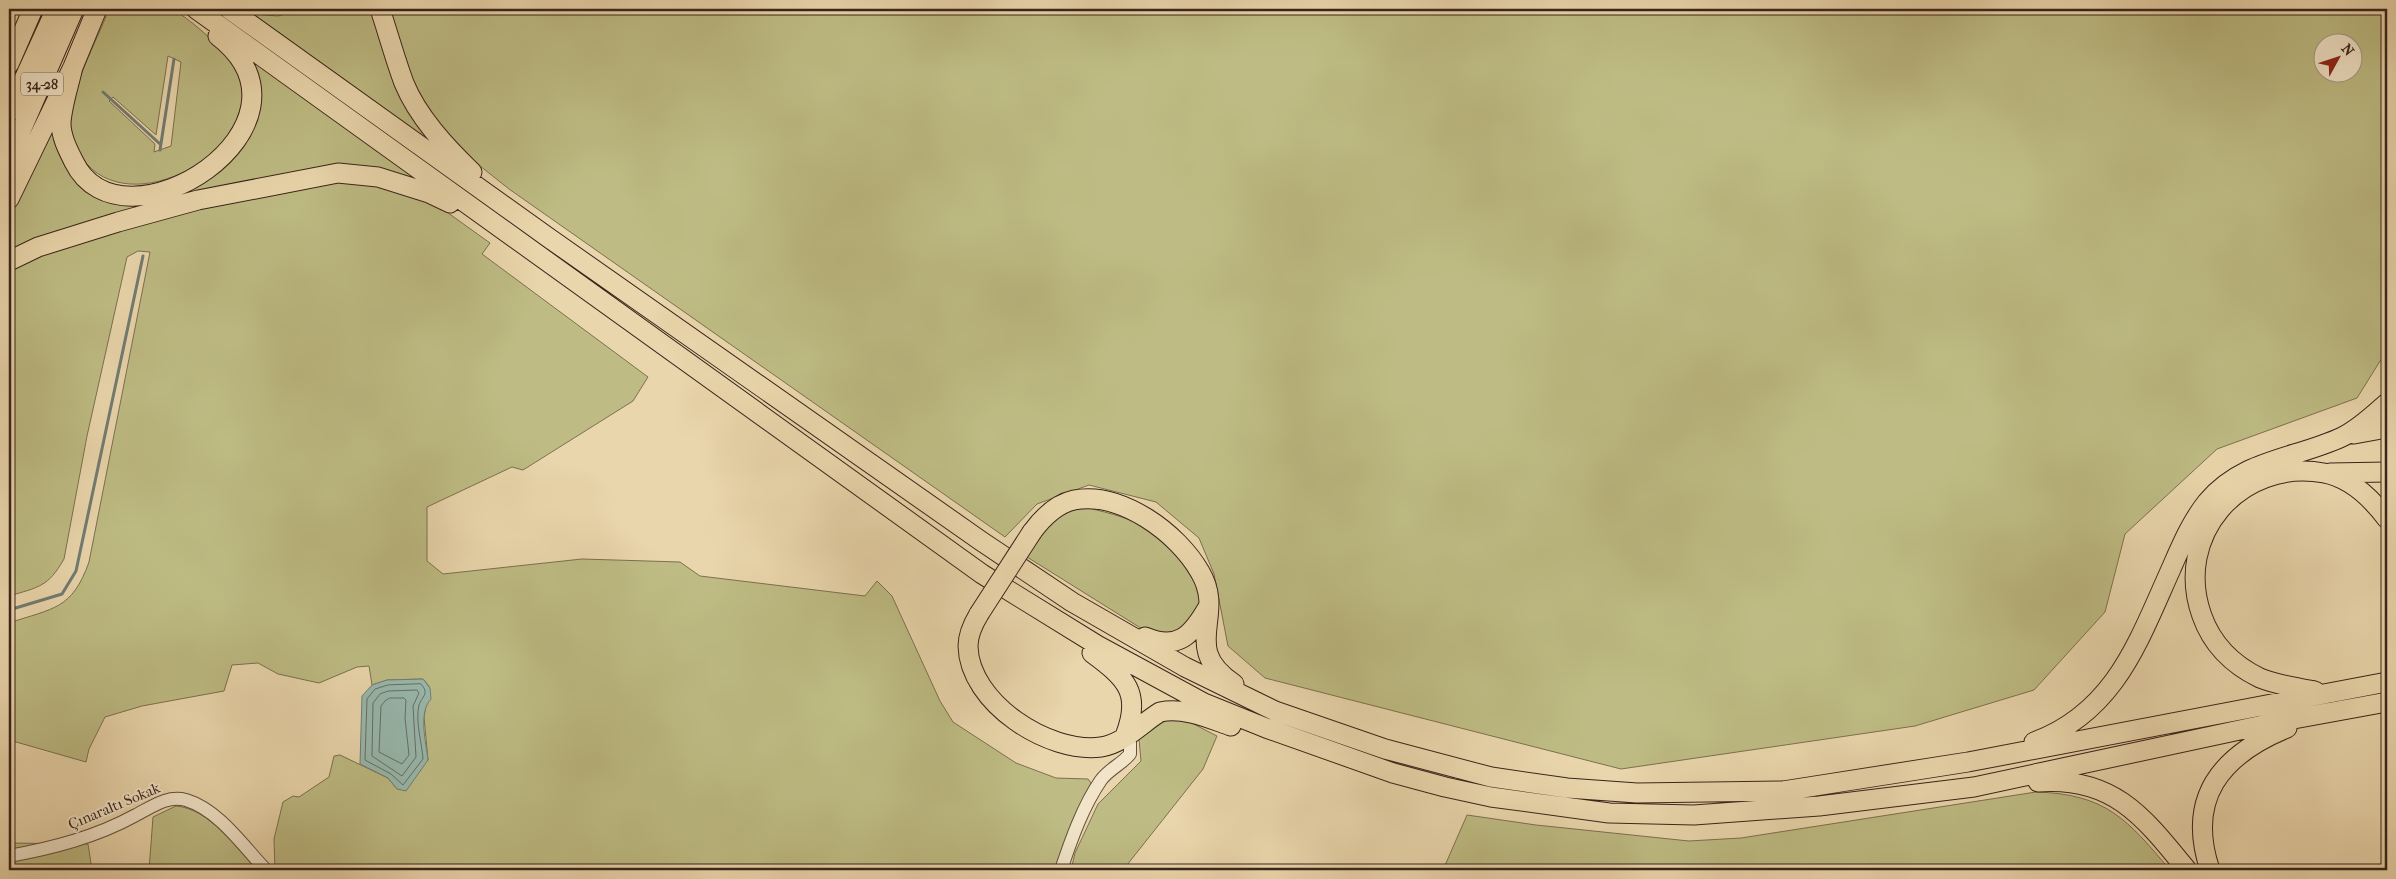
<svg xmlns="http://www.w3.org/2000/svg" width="2396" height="879" viewBox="0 0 2396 879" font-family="'IM FELL French Canon',serif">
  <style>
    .green { fill: #bebc84; stroke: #7c7050; fill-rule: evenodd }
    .water { fill: #98b9ae; stroke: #727d73 }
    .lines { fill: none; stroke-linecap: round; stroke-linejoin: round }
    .shore { stroke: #686e64; stroke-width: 1 }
    .stream { stroke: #727d73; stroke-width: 3 }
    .minor-casing { stroke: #65503f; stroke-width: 14 }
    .highway-casing { stroke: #39241b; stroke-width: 21 }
    .minor { stroke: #f1e4c9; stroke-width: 12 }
    .highway { stroke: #ead6ac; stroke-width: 19 }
    .highway-bridge-casing { stroke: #39241b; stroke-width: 21; stroke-linecap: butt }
    .highway-bridge { stroke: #ead6ac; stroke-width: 19 }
    .labels { text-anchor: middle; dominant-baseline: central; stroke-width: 4; stroke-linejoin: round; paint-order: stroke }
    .shield { fill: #f1e4c9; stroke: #705e4f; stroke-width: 1 }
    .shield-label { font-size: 14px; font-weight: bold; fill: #39241b }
    .street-label { font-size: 15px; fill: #39241b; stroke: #f1e4c9 }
  </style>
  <rect width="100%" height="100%" fill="#ead6ac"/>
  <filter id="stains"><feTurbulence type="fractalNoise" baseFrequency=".004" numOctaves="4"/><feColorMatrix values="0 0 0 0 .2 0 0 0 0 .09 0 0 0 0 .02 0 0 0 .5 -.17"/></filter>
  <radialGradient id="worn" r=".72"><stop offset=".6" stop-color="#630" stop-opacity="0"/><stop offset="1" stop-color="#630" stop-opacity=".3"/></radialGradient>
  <path class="green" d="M109 9C122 9 159 6 170 9 182 12 217 43 225 54 230 60 238 68 241 75 263 151 129 225 82 158 76 150 69 134 69 123 71 87 96 43 109 9ZM168 56 181 62 171 146 154 152 155 144 109 101 113 97 156 135Z
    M303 9H374L426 130 420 134 253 14 278 16Z
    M386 9H2387V350L2357 398 2217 449 2125 534 2105 612 2034 690 1915 726 1621 769 1265 678 1228 646 1214 574 1199 538 1156 502 1089 485 1037 504 1005 537 509 189 460 150 438 127 406 71ZM2324 42H2354V72H2324Z
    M247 57 415 178 334 169 9 254V212L58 117 63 158 72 175 86 188 131 205 161 201 190 190 224 168 249 138 259 102Z
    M335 181H371L437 205 490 243 482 254 648 377 633 401 523 470 512 467 427 507V561L443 574 582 559 680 562 700 576 865 596 877 581 892 596 940 701 953 722 1016 763 1056 778 1088 779 1091 783 1054 870H275L274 839 283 802 293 796 299 797 329 777 334 756 340 755 388 778 397 789 428 760 424 717 429 686 423 679 387 680 372 685 369 666 357 667 319 683 278 674 258 663 232 665 224 691 142 706 105 717 89 749 86 762 9 740V623C53 608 72 610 89 562L150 252 138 251 127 257 87 436 64 559C48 587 39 587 9 596V268L44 251 206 204Z
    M1088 508C1109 513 1135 519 1153 532 1167 542 1196 576 1199 593 1204 619 1177 639 1153 634 1148 633 1143 629 1139 627L1027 557C1045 529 1051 510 1088 508Z
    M1182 718 1217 736 1203 769 1123 870H1071L1075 853 1098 804 1141 761 1139 739C1155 723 1160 720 1182 718Z
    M2036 792C2106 794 2127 819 2170 870H1443L1467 815 1536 825 1689 841 1741 838Z
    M176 806C210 809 235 847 257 870H149L153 817Z
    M9 843 88 844 92 870H9Z"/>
  <path class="water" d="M423 679 430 688 431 699C418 713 426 742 428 760L406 791 397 789 388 778 360 764 362 696 372 685 387 680Z"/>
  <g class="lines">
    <path class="shore" d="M421 684C430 694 422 696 419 705 415 721 422 743 423 759L403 785 391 774 365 760 367 699 375 689 388 685Z
      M389 691 417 690 419 693 413 706 416 757 402 776 372 756 373 703 380 694Z
      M390 698H404L406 700 405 718 409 755 402 764 379 752 381 706 385 701Z"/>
    <path class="stream" d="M103 92 160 144
      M160 150 174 59
      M9 610 62 594 76 571 143 256"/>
    <defs>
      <path id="minor" d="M9 856C53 848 96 837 136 815 152 807 167 795 186 800 219 810 243 846 266 870
        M1061 870C1071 840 1083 806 1101 780 1109 769 1122 764 1130 754V743L1125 736"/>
      <path id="highway" d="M196 9 982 574 1097 645 1145 671 1204 703 1266 728 1393 773 1445 787 1491 797 1609 813 1694 815 1819 806 1974 787 2277 722 2387 702
        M229 9 549 238 981 541 1072 602 1185 667 1275 711 1385 749 1491 777 1567 788 1637 793 1783 791 1968 762 2387 682
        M380 9C388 33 395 59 404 83 418 117 446 147 472 172
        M9 64 33 9
        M73 67C69 85 62 105 61 123 61 137 68 150 74 162 122 260 333 125 218 36
        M9 112 56 9
        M9 158 74 9
        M9 199 73 67 97 9
        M9 261 38 247 118 222 198 200 338 173 378 177 429 193 450 203
        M2354 434 2387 428
        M2330 473 2387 472
        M1032 532C1043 517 1056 504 1074 500 1121 491 1178 533 1200 572 1227 617 1179 647 1234 684
        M979 614C973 624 968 634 968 646 969 703 1049 754 1101 747 1123 744 1142 723 1160 712 1184 707 1208 718 1231 726
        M1145 637C1178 651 1192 635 1208 607
        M1092 653C1126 678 1142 693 1125 736
        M2315 691C2297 688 2277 685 2260 678 2233 665 2212 644 2202 616 2173 536 2240 458 2324 473 2350 478 2372 499 2387 519
        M2034 742C2115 712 2138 642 2171 569 2181 546 2191 522 2207 502 2243 459 2295 459 2342 437 2359 429 2373 415 2387 403
        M2038 782C2113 776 2144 817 2187 870
        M2210 870C2186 798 2221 755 2287 728"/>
    </defs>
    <use href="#minor" class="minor-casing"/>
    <use href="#highway" class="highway-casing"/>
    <use href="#minor" class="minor"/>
    <use href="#highway" class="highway"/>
    <defs>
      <path id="highway-bridge" d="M979 614 1032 532"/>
    </defs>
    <use href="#highway-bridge" class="highway-bridge-casing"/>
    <use href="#highway-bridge" class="highway-bridge"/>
  </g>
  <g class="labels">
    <rect class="shield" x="21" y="72.5" width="42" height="23" rx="4"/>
    <g class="shield-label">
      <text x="42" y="84">34-28</text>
    </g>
    <g class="street-label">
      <text transform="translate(114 806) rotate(-23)">Çınaraltı Sokak</text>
    </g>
  </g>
  <rect width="2396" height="879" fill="none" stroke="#ead6ac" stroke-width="30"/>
  <rect x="10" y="10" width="2376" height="859" fill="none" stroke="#39241b" stroke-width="2.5"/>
  <rect x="15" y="15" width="2366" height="849" fill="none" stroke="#39241b"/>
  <g transform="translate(2338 58) rotate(50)"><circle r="24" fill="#f1e4c9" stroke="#a79783"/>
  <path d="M0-4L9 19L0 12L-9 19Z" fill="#8f2418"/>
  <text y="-8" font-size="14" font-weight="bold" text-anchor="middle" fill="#39241b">N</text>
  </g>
  <rect width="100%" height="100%" filter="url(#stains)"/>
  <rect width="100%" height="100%" fill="url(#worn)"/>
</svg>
